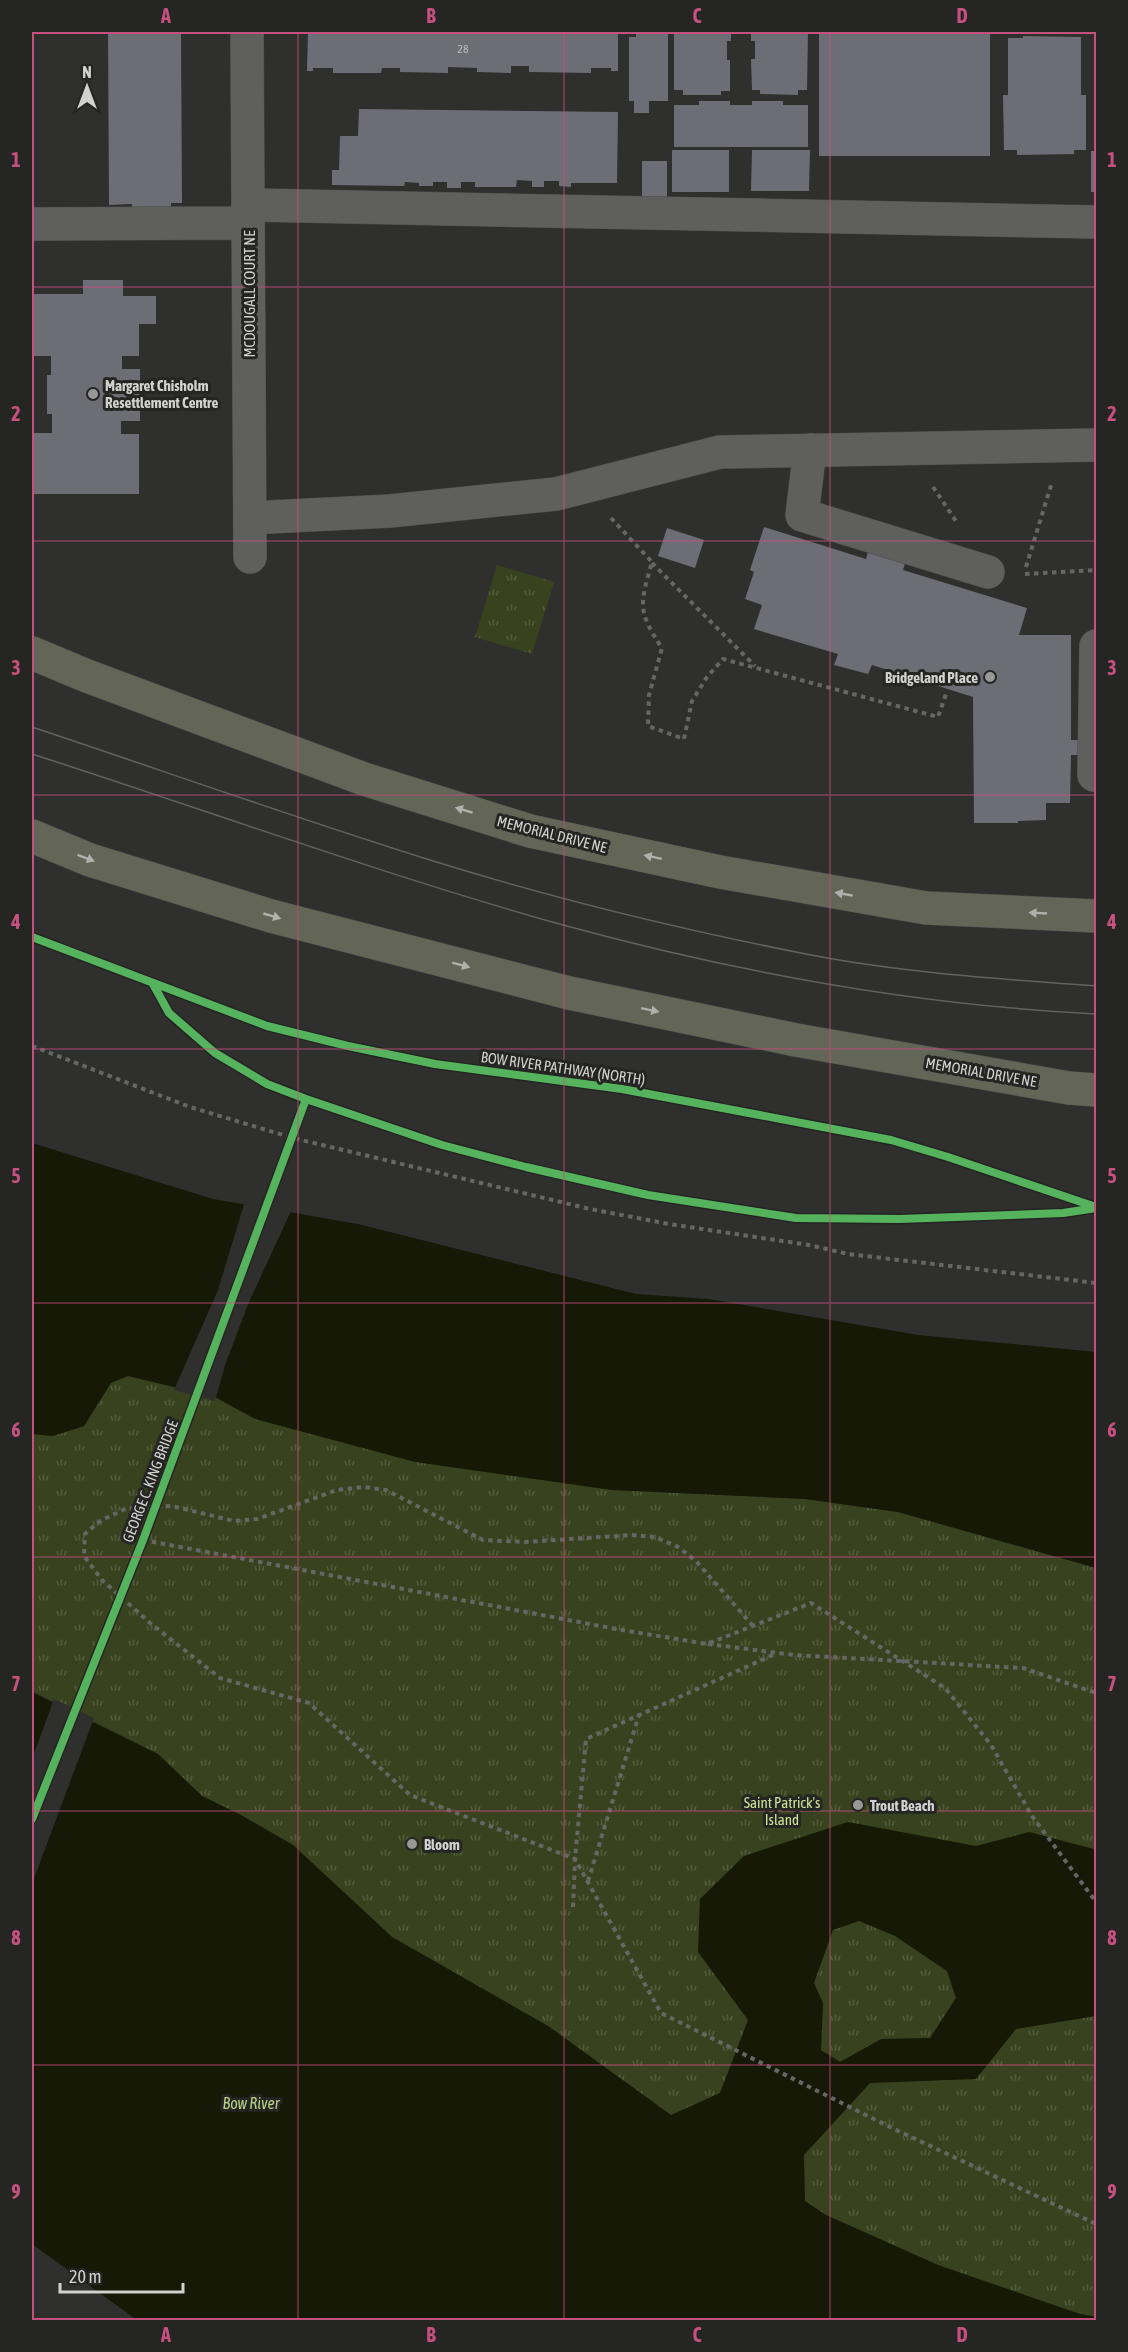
<svg xmlns="http://www.w3.org/2000/svg" width="1128" height="2352" viewBox="0 0 1128 2352" font-family="'Asap Condensed',sans-serif">
  <style>
    .park { fill: url(#park-tufts) }
    .water { fill: #151905; fill-rule: evenodd }
    .pier { fill: #2f2f2e }
    .building { fill: #6d6d76 }
    .lines { fill: none; stroke-linecap: round; stroke-linejoin: round }
    .minor-casing { stroke: #4c4c4b; stroke-width: 34 }
    .highway-casing { stroke: #4c4c4b; stroke-width: 34 }
    .path { stroke: #666665; stroke-width: 4; stroke-dasharray: 4.5 4.5; stroke-linecap: butt }
    .minor { stroke: #5f5f5e; stroke-width: 33 }
    .highway { stroke: #636556; stroke-width: 33 }
    .tram { stroke: #626261; stroke-width: 1.5 }
    .cycleway-casing { stroke: #252623; stroke-width: 11 }
    .cycleway { stroke: #56b35d; stroke-width: 8 }
    .oneway { fill: #b0b1ab }
    .grid { fill: none; stroke: #c6507e; stroke-width: 1.5; stroke-opacity: 0.55 }
    .poi-dot { fill: #989997; stroke: #252623; stroke-width: 2 }
    .labels { text-anchor: middle; dominant-baseline: central; stroke-width: 6; stroke-linejoin: round; paint-order: stroke }
    .number-label { font-size: 12px; fill: #b8b9ba }
    .street-label { font-size: 15px; fill: #d1d2d0; stroke: #252623 }
    .poi-label { font-size: 15px; font-weight: bold; fill: #d1d2d0; stroke: #252623; text-anchor: start }
    .park-label { font-size: 15px; fill: #cde295; stroke: #252623 }
    .water-label { font-size: 16px; font-style: italic; fill: #bdd286; stroke: #252623 }
    .neatline { fill: none; stroke: #c6507e; stroke-width: 2 }
    .grid-label { font-size: 20px; text-anchor: middle; font-weight: bold; fill: #c6507e }
  </style>
  <defs>
    <pattern id="park-tufts" width="24" height="20" patternUnits="userSpaceOnUse" patternTransform="scale(1.5)"><rect width="24" height="20" fill="#39421e"/><path d="M3 7l-1-3M5 7V3M7 7l1-3M15 17l-1-3M17 17v-4M19 17l1-3" fill="none" stroke="#555c3e"/></pattern>
  </defs>
  <rect width="100%" height="100%" fill="#2f2f2e"/>
  <path class="park" d="M497 565 554 582 532 654 475 637Z
    M128 1376 612 1490 805 1499 898 1512 1096 1568V2317L1080 2314 938 2265 826 2215 671 2115 548 2026 392 1937 293 1845 241 1815 202 1796 158 1754 32 1691V1434L53 1436 84 1426 111 1382Z"/>
  <path class="water" d="M32 1143 213 1199 358 1224 636 1294 708 1299 918 1335 1096 1352V1568L898 1512 805 1499 612 1490 415 1462 255 1419 215 1397 128 1376 111 1383 84 1426 53 1436 32 1434Z
    M32 1692 158 1754 202 1796 241 1815 293 1845 392 1937 548 2026 671 2115 720 2093 748 2020 698 1952 700 1899 744 1856 848 1822 976 1846 1029 1832 1094 1849 1096 1853V2016L1016 2029 976 2079 870 2083 804 2155 805 2201 826 2215 938 2265 1080 2314 1096 2317V2320H137L32 2244ZM859 1921 895 1936 947 1971 956 1998 930 2038 881 2039 840 2062 821 2050 823 2003 814 1983 833 1930Z"/>
  <path class="pier" d="M245 1201 292 1209 249 1302 225 1365 215 1401 174 1390 218 1290Z
    M54 1699 94 1718 32 1884V1759Z"/>
  <path class="building" d="M108 32H181L182 203H171V208L132 209V204L109 205Z
    M308 32H618V71H611V68H591V73L529 72V66H511V73L477 72V68L448 67V73L400 72V68H382L381 73H333V68H313V71H307Z
    M636 32H668V101H649V113H634V101H629V37H636Z
    M674 32H731V41H727V60H730V91H721V95H683V90H674Z
    M751 32H808L807 90H798V95L760 94V90H752L751 59H755V41H751Z
    M819 32H990V156H819Z
    M1023 36 1081 37V95H1086V150H1074V154L1017 155V150H1004L1003 95H1008V38H1023Z
    M699 101H730V105H752V101H783V105H808V147H674V105H699Z
    M359 109 618 112 617 183H571V187L559 186V181H544V187H532V181L517 180 516 187H475V182H461V188H447V182H433V186H419V183L405 182 404 186 332 185V170H339L340 136H358Z
    M672 150H729V192H672Z
    M752 150H810L809 191H751Z
    M1091 151H1096V192H1091Z
    M642 161H667V201H642Z
    M83 280H123V296H156V324H139V356H122V369H140V421H121V434H139V494H32V433H52V414H47V375H51V356H32V294H83Z
    M764 527 866 559 869 548 906 560 903 570 1027 608 1019 635H1071V740H1081V755H1071L1070 803H1046V820L1018 821V823H974L973 697 872 665 868 674 834 665 838 654 754 629 762 605 745 599 754 572 750 570Z
    M667 528 704 540 695 568 658 556Z"/>
  <g class="lines">
    <defs>
      <path id="minor" d="M247 32 250 557
        M248 205 1096 222
        M32 224 248 223
        M810 450 802 515 988 572
        M250 518 390 511 556 494 720 452 1096 445
        M1096 646 1094 775H1096"/>
      <path id="highway" d="M32 653 87 676 364 779 530 831 720 872 926 908 1096 916
        M32 836 90 860 271 916 569 993 796 1040 1069 1088 1096 1090"/>
    </defs>
    <use href="#minor" class="minor-casing"/>
    <use href="#highway" class="highway-casing"/>
    <path class="path" d="M933 487 956 521
      M611 518 652 562C640 604 637 611 662 648L649 695 648 726 684 739 692 701 707 677 723 659 938 717 947 691
      M652 563 755 666
      M1026 567 1052 482
      M1025 574 1096 570
      M32 1046 190 1107 293 1138 590 1209 669 1224 809 1245 848 1254 1096 1283
      M143 1540 616 1629 707 1644 811 1603 945 1688 991 1745 1032 1816 1096 1902
      M753 1626 696 1561 678 1547 655 1537 632 1535 525 1542 483 1540 386 1490 364 1487 337 1490 257 1519 234 1521 172 1506 127 1508 100 1521 85 1534 84 1556 102 1580 150 1623 220 1678 309 1703 410 1795 575 1859 661 2013 890 2127 1096 2224
      M708 1644 794 1655 1023 1668 1096 1693
      M588 1881 639 1715
      M573 1907 575 1859 586 1739 775 1654"/>
    <use href="#minor" class="minor"/>
    <use href="#highway" class="highway"/>
    <path class="tram" d="M32 727C164 771 296 818 430 860 555 899 683 930 811 955 905 973 1001 979 1096 986
      M32 754C209 811 384 875 563 925 735 972 918 1005 1096 1014"/>
    <defs>
      <path id="cycleway" d="M32 937 267 1026 348 1046 435 1064 622 1089 891 1140 948 1157 1096 1207
        M153 984 169 1013 215 1053 267 1084 306 1099 442 1145 526 1167 648 1195 796 1218 900 1219 1063 1213 1096 1208
        M32 1819 143 1540 306 1099"/>
    </defs>
    <use href="#cycleway" class="cycleway-casing"/>
    <use href="#cycleway" class="cycleway"/>
  </g>
  <defs><path id="oneway-solid" d="M-6-.8H1V-3.2L6.5 0L1 3.2V.8H-6Z" transform="scale(1.5)"/></defs>
  <g class="oneway">
    <use href="#oneway-solid" transform="translate(464 810) rotate(-163)"/>
    <use href="#oneway-solid" transform="translate(653 857) rotate(-168)"/>
    <use href="#oneway-solid" transform="translate(86 858) rotate(21)"/>
    <use href="#oneway-solid" transform="translate(844 894) rotate(-170)"/>
    <use href="#oneway-solid" transform="translate(1038 913) rotate(-177)"/>
    <use href="#oneway-solid" transform="translate(272 916) rotate(16)"/>
    <use href="#oneway-solid" transform="translate(461 965) rotate(15)"/>
    <use href="#oneway-solid" transform="translate(650 1010) rotate(12)"/>
  </g>
  <path class="grid" d="M298 32V2320M564 32V2320M830 32V2320M32 287H1096M32 541H1096M32 795H1096M32 1049H1096M32 1303H1096M32 1557H1096M32 1811H1096M32 2065H1096"/>
  <g class="poi-dot">
    <circle cx="93" cy="394" r="6"/>
    <circle cx="990" cy="677" r="6"/>
    <circle cx="858" cy="1805" r="6"/>
    <circle cx="412" cy="1844" r="6"/>
  </g>
  <g class="labels">
    <g class="number-label">
      <text x="463" y="49">28</text>
    </g>
    <g class="street-label">
      <text transform="translate(249 294) rotate(-90)">MCDOUGALL COURT NE</text>
      <text transform="translate(552 834) rotate(14)">MEMORIAL DRIVE NE</text>
      <text transform="translate(563 1068) rotate(8)">BOW RIVER PATHWAY (NORTH)</text>
      <text transform="translate(981 1072) rotate(10)">MEMORIAL DRIVE NE</text>
      <text transform="translate(150 1481) rotate(-69)">GEORGE C. KING BRIDGE</text>
    </g>
    <g class="poi-label">
      <text x="105" y="385">Margaret Chisholm<tspan x="105" dy="17">Resettlement Centre</tspan></text>
      <text x="978" y="677" text-anchor="end">Bridgeland Place</text>
      <text x="870" y="1805">Trout Beach</text>
      <text x="424" y="1844">Bloom</text>
    </g>
    <g class="park-label">
      <text x="782" y="1802">Saint Patrick's<tspan x="782" dy="17">Island</tspan></text>
    </g>
    <g class="water-label">
      <text x="251" y="2103">Bow River</text>
    </g>
  </g>
  <rect width="1128" height="2352" fill="none" stroke="#252623" stroke-width="66"/>
  <g transform="translate(87 87)" stroke="#252623" stroke-width="4.5" paint-order="stroke">
  <path d="M0-4.5L10 22L0 15L-10 22Z" fill="#d1d2d0"/>
  <text y="-9" font-size="16" font-weight="bold" text-anchor="middle" fill="#d1d2d0">N</text>
  </g>
  <path d="M60 2283v9h123v-9" fill="none" stroke="#d1d2d0" stroke-width="3"/>
  <text x="69" y="2283" font-size="18" fill="#d1d2d0" stroke="#252623" stroke-width="4.5" paint-order="stroke">20 m</text>
  <rect x="33" y="33" width="1062" height="2286" class="neatline"/>
  <g class="grid-label">
    <text x="166" y="23">A</text>
    <text x="431" y="23">B</text>
    <text x="697" y="23">C</text>
    <text x="962" y="23">D</text>
    <text x="16" y="167">1</text>
    <text x="1112" y="167">1</text>
    <text x="16" y="421">2</text>
    <text x="1112" y="421">2</text>
    <text x="16" y="675">3</text>
    <text x="1112" y="675">3</text>
    <text x="16" y="929">4</text>
    <text x="1112" y="929">4</text>
    <text x="16" y="1183">5</text>
    <text x="1112" y="1183">5</text>
    <text x="16" y="1437">6</text>
    <text x="1112" y="1437">6</text>
    <text x="16" y="1691">7</text>
    <text x="1112" y="1691">7</text>
    <text x="16" y="1945">8</text>
    <text x="1112" y="1945">8</text>
    <text x="16" y="2199">9</text>
    <text x="1112" y="2199">9</text>
    <text x="166" y="2342">A</text>
    <text x="431" y="2342">B</text>
    <text x="697" y="2342">C</text>
    <text x="962" y="2342">D</text>
  </g>
</svg>
